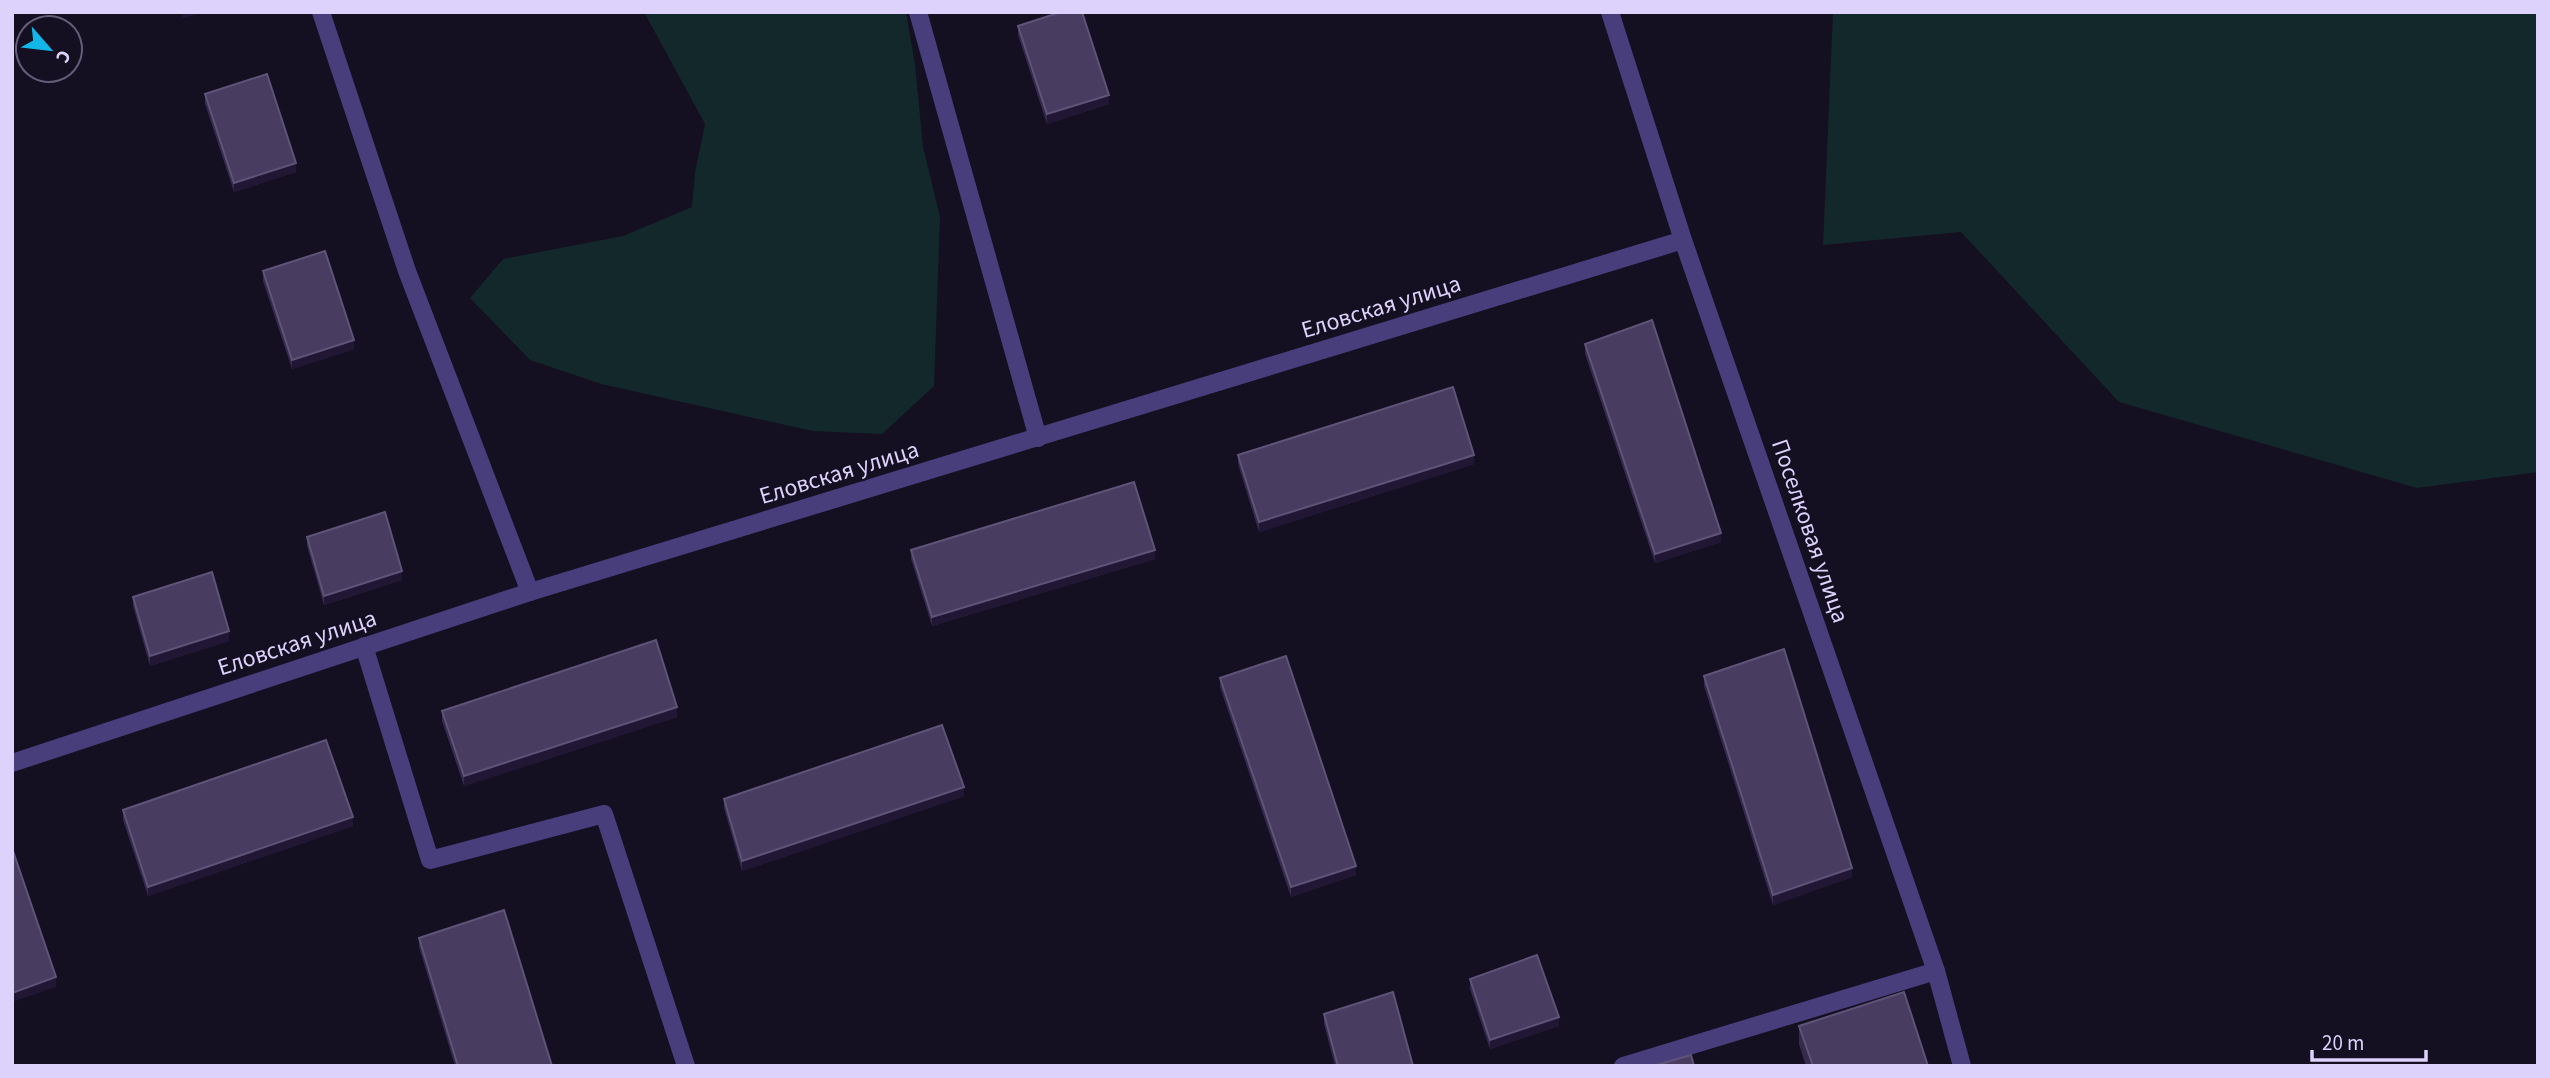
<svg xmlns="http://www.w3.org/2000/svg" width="2550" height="1078" viewBox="0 0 2550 1078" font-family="'Source Sans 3',sans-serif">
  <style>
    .green { fill: #13282a }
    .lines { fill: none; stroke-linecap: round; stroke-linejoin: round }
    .lane { stroke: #483e7c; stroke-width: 18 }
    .street { stroke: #483e7c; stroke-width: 18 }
    .wall { fill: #362a4d }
    .shaded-wall { fill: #211734 }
    .building { fill: #483c60; stroke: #5f5378; stroke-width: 2 }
    .labels { text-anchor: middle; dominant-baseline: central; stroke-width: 5; stroke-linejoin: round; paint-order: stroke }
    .street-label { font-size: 24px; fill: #ddd2fc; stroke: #140f21 }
  </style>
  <rect width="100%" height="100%" fill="#140f21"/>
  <path class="green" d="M644 12H906L915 64 923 147 940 217 934 386 882 434 813 431 601 384 530 360 470 298 503 259 623 236 692 207 695 172 705 124Z
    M1833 12H2538V472L2417 488 2119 402 1961 232 1823 245Z"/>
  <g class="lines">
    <path class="lane" d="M321 12 407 271 530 592
      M918 12 1038 438
      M364 646 430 860 604 814 686 1066
      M1623 1066 1936 971"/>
    <path class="street" d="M1610 12 1683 240 1936 971 1962 1066
      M12 763 530 592 1683 240"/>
  </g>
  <path class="wall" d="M1018 26 1109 104 1047 124 1018 35Z
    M205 94 296 172 234 192 205 104Z
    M263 271 354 349 292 369 263 281Z
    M1585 344 1721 542 1655 563 1585 354Z
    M1238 455 1474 464 1259 532 1238 464Z
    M307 537 402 580 324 605 307 546Z
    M911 550 1155 559 932 626 911 559Z
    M133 597 229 641 150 666 133 606Z
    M1704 676 1852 877 1773 905 1704 686Z
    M1220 678 1356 875 1291 897 1220 687Z
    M442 711 677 717 464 786 442 721Z
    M964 796 742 871 724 808V799Z
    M123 810 353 826 148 896 123 820Z
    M419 938 552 1066H455L419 947Z
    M1470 979 1559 1026 1490 1049 1470 989Z
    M1324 1014 1413 1066H1335L1324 1024Z
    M1799 1026 1928 1066H1806L1799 1044Z"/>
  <path class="shaded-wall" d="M182 12H203L182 19Z
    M1109 95V104L1047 124V114Z
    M296 163V172L234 192V183Z
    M354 340V349L292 369V360Z
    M1474 455V464L1259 532V522Z
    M1721 533V542L1655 563V554Z
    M1155 550V559L932 626V617Z
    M402 571V580L324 605V596Z
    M229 631V641L150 666V656Z
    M677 707V717L464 786V776Z
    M964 787V796L742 871V861Z
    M353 817V826L148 896V887Z
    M1356 866V875L1291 897V887Z
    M1852 868V877L1773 905V895Z
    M56 977V987L12 1002V993Z
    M1559 1017V1026L1490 1049V1040Z"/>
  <path class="building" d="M1061 12H1082L1109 95 1047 114 1018 26Z
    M267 74 296 163 234 183 205 94Z
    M325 251 354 340 292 360 263 271Z
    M1652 320 1721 533 1655 554 1585 344Z
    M1453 387 1474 455 1259 522 1238 455Z
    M1134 482 1155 550 932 617 911 550Z
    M385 512 402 571 324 596 307 537Z
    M212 572 229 631 150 656 133 597Z
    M656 640 677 707 464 776 442 711Z
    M1784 649 1852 868 1773 895 1704 676Z
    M1286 656 1356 866 1291 887 1220 678Z
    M942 725 964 787 742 861 724 799Z
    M326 740 353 817 148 887 123 810Z
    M12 848 56 977 12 993Z
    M504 910 552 1066H458L419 938Z
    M1537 955 1559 1017 1490 1040 1470 979Z
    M1393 992 1413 1066H1338L1324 1014Z
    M1904 992 1928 1066H1813L1799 1026Z
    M1691 1055 1694 1066H1653Z"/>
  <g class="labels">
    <g class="street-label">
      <text transform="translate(1381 307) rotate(-17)">Еловская улица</text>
      <text transform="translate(839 473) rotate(-17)">Еловская улица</text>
      <text transform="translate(1810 531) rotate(71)">Поселковая улица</text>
      <text transform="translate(297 643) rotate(-18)">Еловская улица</text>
    </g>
  </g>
  <rect width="2550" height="1078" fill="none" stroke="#ddd2fc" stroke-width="28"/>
  <g transform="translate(49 49) rotate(118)"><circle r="33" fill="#140f21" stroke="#645d79" stroke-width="2"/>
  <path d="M0-5L12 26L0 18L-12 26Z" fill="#12b6e8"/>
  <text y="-10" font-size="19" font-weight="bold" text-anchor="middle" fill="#ddd2fc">С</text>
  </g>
  <path d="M2312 1050v10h114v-10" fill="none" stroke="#ddd2fc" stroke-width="3.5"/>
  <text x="2322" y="1050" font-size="21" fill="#ddd2fc" stroke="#140f21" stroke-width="5" paint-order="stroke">20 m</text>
</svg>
